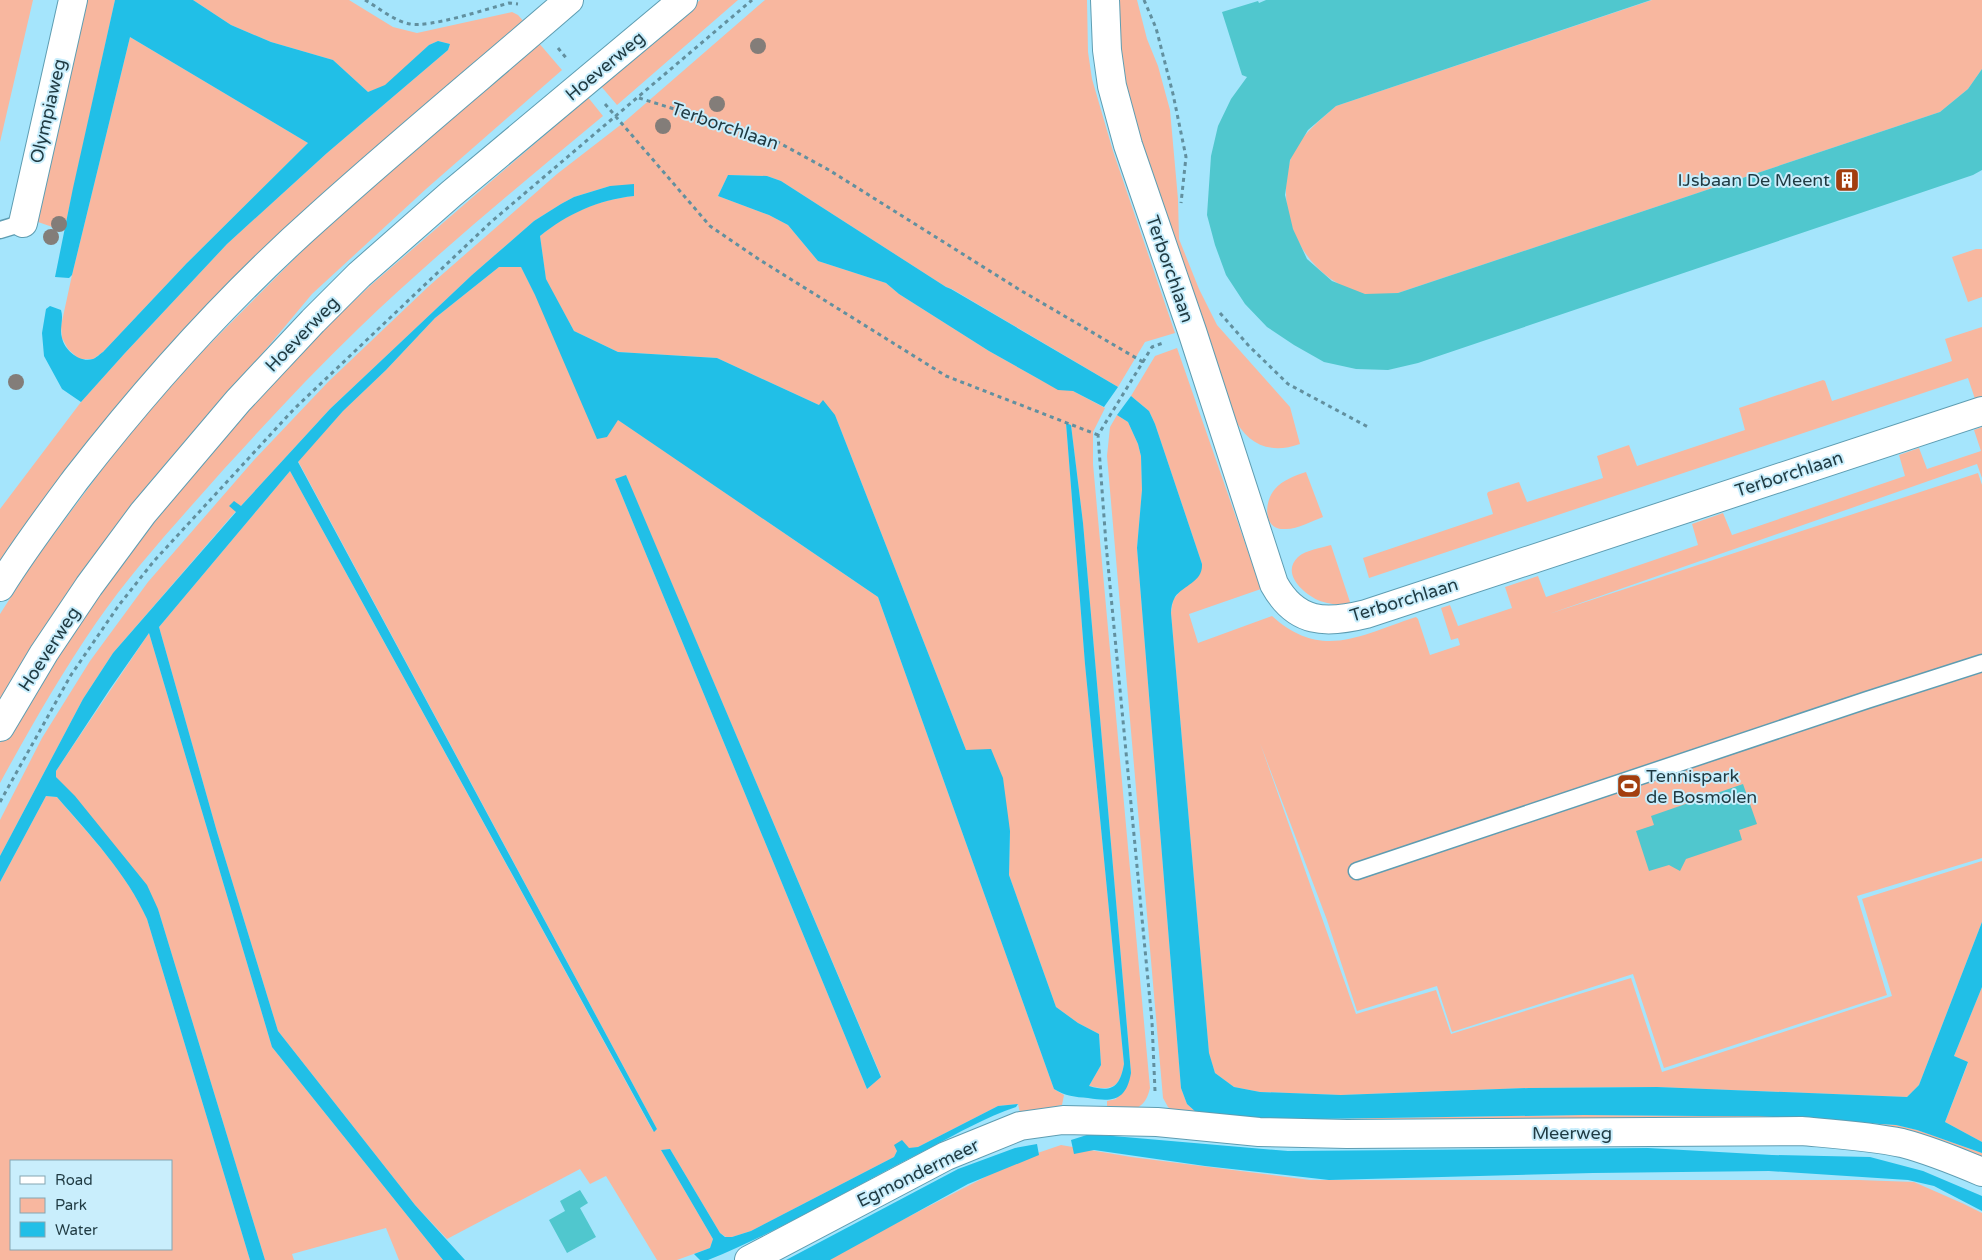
<svg xmlns="http://www.w3.org/2000/svg" width="1982" height="1260" viewBox="0 0 1982 1260" font-family="'Varela Round',sans-serif">
  <style>
    .green { fill: #f8b79f; fill-rule: evenodd }
    .water { fill: #21bfe7 }
    .building { fill: #50c7ce }
    .lines { fill: none; stroke-linecap: round; stroke-linejoin: round }
    .lane-casing { stroke: #5e9db2; stroke-width: 19 }
    .street-casing { stroke: #5e9db2; stroke-width: 30 }
    .secondary-casing { stroke: #5e9db2; stroke-width: 30 }
    .path { stroke: #62909f; stroke-width: 3; stroke-dasharray: 4 4; stroke-linecap: butt }
    .lane { stroke: #fff; stroke-width: 16 }
    .street { stroke: #fff; stroke-width: 28 }
    .secondary { stroke: #fff; stroke-width: 28 }
    .tree { fill: #837d79 }
    .labels { text-anchor: middle; dominant-baseline: central; stroke-width: 4; stroke-linejoin: round; paint-order: stroke }
    .street-label { font-size: 18px; fill: #1f3a42; stroke: #c9eefc }
    .poi-label { font-size: 18px; fill: #1f3a42; stroke: #c9eefc; text-anchor: end }
  </style>
  <rect width="100%" height="100%" fill="#a5e5fc"/>
  <path class="green" d="M0 0H33L0 142Z
    M86 0H115L64 231 38 222Z
    M193 0H349L393 27 417 33 512 12 518 15 526 24 339 185 0 568V509L81 402 125 353 227 244 327 153 448 50 450 44 438 41 429 45 385 86 368 92 333 60 271 42 231 25Z
    M700 0H738L617 105 600 85Z
    M765 0H1087L1088 52 1092 79 1113 151 1175 333 1145 342 1118 387 952 289 946 287 781 181 767 176 728 175 718 196 769 215 788 225 818 261 886 283 899 294 989 351 1037 378 1058 389 1073 391 1105 408 1093 432V464L1150 1088C1144 1114 1129 1110 1107 1109V1101L1116 1099 1131 1073 1083 523 1071 425 1066 423 1085 664 1124 1064C1120 1088 1112 1091 1089 1086L1101 1065 1099 1034 1078 1023 1056 1007 1009 875 1010 831 966 750 835 415 819 405 717 358 618 352 574 331 546 280 540 236C568 213 597 200 634 196L610 186 574 197 561 204 534 221 472 275 330 409 240 507 230 506 236 511 113 653 83 699 0 856V820L42 738 90 661 148 582 254 460 328 382 429 286 557 174 623 123Z
    M1117 0H1137L1147 39 1158 66 1170 110 1178 199 1179 239 1199 289 1217 325 1290 407 1300 444C1269 455 1247 444 1233 416L1129 107 1123 85Z
    M1652 0H1982V69L1968 89 1940 112 1398 293C1388 294 1374 296 1364 294 1306 280 1274 217 1290 161 1297 138 1319 121 1336 106Z
    M130 37 308 143 186 264 103 352 93 359H79L68 349 62 338 61 326 72 275Z
    M538 42 562 70 426 189 312 294 227 396 166 463 69 592 0 704V614L34 561 133 428 204 350 326 227Z
    M587 96 603 116C520 185 437 253 359 328 312 373 268 421 224 469 180 519 134 568 96 623 61 674 30 728 0 783V743L12 719 151 516 292 359 371 285 553 128 552 126Z
    M1976 249H1982V297L1968 302 1952 257Z
    M499 267H521L607 437 617 419 878 597 1054 1089 1064 1095 1062 1105 1020 1113 1018 1104 998 1106 918 1147 897 1151 894 1157 751 1231 732 1237H726L720 1233 670 1149 661 1150 713 1239 710 1248 677 1260H657L606 1176 590 1184 580 1169 447 1239 415 1205 278 1031 217 832 159 627 290 471 653 1131 657 1129 298 461 343 411 386 370 435 318ZM626 476 881 1076 867 1089 615 479Z
    M1982 327V397L1975 399 1968 378 1369 578 1363 558 1493 514 1487 494 1488 492 1519 482 1527 502 1603 478 1597 456 1629 445 1637 466 1745 430 1739 408 1823 380 1825 381 1832 401 1952 361 1945 339Z
    M1177 348 1261 589 1189 614 1198 643 1272 616C1322 661 1360 635 1416 617L1418 619 1430 655 1460 645 1458 638 1451 640 1441 608 1450 605 1458 626 1512 608 1505 587 1538 576 1546 597 1698 545 1692 524 1723 513 1732 535 1905 476 1899 455 1919 448 1927 469 1981 451 1974 430 1982 427V478L1977 464 1549 614 1978 473 1982 485V858L1857 896 1887 995 1664 1068 1633 974 1452 1032 1437 986 1357 1011 1327 920 1260 743 1356 1014 1436 990 1451 1034 1631 978 1662 1072 1892 996 1862 899 1982 861V922L1919 1085 1907 1097 1657 1087 1529 1088 1341 1095 1260 1092 1234 1087 1215 1073 1209 1054 1171 613 1173 600 1202 564 1155 424 1149 411 1131 396 1155 356Z
    M1117 415 1128 422 1138 444 1141 456 1142 490 1137 548 1181 1088 1187 1104 1197 1113 1252 1120 1584 1115 1699 1116H1759L1896 1125 1917 1130 1982 1153V1165L1957 1154 1911 1141 1852 1130 1782 1126H1568L1311 1129 1235 1124 1178 1116 1168 1107 1163 1098 1107 456 1110 427Z
    M1306 472 1323 517C1312 521 1298 529 1286 529 1262 531 1264 501 1275 489 1283 480 1294 476 1306 472Z
    M1331 545 1351 605C1340 606 1330 604 1320 601 1305 595 1280 574 1298 557 1306 550 1321 548 1331 545Z
    M149 633 272 1047 443 1260H399L386 1228 292 1254 294 1260H265L158 909 56 777V771Z
    M46 796 57 797C89 835 127 873 147 919L250 1260H0V882ZM11 1161H171V1249H11Z
    M1982 987V1142L1945 1122 1968 1063 1954 1056Z
    M1061 1145 1131 1157 1310 1180H1859L1914 1182 1964 1204 1982 1213V1260H825L1020 1159Z"/>
  <path class="water" d="M115 0H193L231 25 271 42 333 60 368 92 385 85 429 45 438 41 450 44 448 50 327 153 227 244 125 353 81 402 62 389 44 356 42 333 46 309 50 306 61 310C64 319 59 329 62 338 65 351 80 363 93 359 96 358 100 354 103 352L186 264 308 143 130 37 72 275 69 278 55 277 73 188Z
    M728 175 767 176 781 181 946 287 951 289 1118 387 1104 407 1073 391 1058 390 1037 378 989 351 899 294 886 283 818 261 788 225 769 215 718 196Z
    M634 184V196C598 200 567 214 540 236L546 279 574 331 618 352 717 358 819 405 823 400 835 415 966 750 991 749 1003 778 1010 831 1009 875 1056 1007 1078 1023 1099 1034 1101 1065 1089 1086C1112 1093 1120 1087 1124 1064L1085 664 1066 423 1071 425 1083 523 1131 1073C1126 1101 1113 1102 1088 1098 1075 1097 1065 1096 1054 1089L878 597 618 420 607 437 597 439 535 295 521 267H499L435 318 386 370 343 411 298 462 657 1129 654 1132 290 471 159 627 217 832 278 1031 415 1205 465 1260H443L272 1047 149 633 110 689 56 771V777L75 796 147 885 158 909 265 1260H250L147 919C127 874 90 835 57 797L46 796 0 882V856L83 699 113 653 236 512 229 506 234 501 241 506 330 409 472 275 534 221 561 204 574 197 610 186Z
    M1131 396 1149 411 1155 424 1202 564C1203 582 1184 585 1175 597 1172 602 1171 608 1171 613L1209 1053 1215 1073 1234 1087 1260 1092 1341 1095 1529 1088 1657 1087 1907 1097 1919 1085 1982 922V987L1954 1056 1968 1062 1945 1122 1982 1142V1153L1917 1130 1896 1125 1759 1116H1699L1584 1115 1252 1120 1197 1113 1187 1104 1181 1088 1137 548 1142 490 1141 456 1138 444 1128 422 1117 415Z
    M626 475 881 1077 867 1089 615 479Z
    M1018 1104 1016 1107C986 1117 958 1133 930 1148 856 1185 785 1229 708 1260H700L694 1254 710 1248 713 1239 661 1150 670 1149 720 1233 725 1237H732L751 1231 894 1157 897 1151 894 1145 902 1140 909 1148 918 1147 998 1106Z
    M1090 1134 1288 1151 1648 1148 1772 1155 1870 1157 1923 1171 1982 1196V1211L1934 1186 1908 1180 1769 1171 1593 1173 1329 1180 1205 1166 1094 1150 1074 1154 1071 1140Z
    M1037 1144 1039 1155 968 1184 830 1260H786L958 1169 1015 1148Z"/>
  <path class="building" d="M1266 0H1651L1336 106 1308 130 1290 160 1285 195 1293 229 1307 259 1332 281 1365 294 1398 293 1940 112 1968 89 1982 69V170L1973 175 1418 363 1388 370 1356 369 1324 362 1294 345 1267 327 1245 304 1226 275 1215 245 1207 215 1211 156 1218 126 1231 99 1247 77 1242 75 1222 12 1258 1 1259 3Z
    M1743 784 1757 824 1739 830 1742 840 1686 859 1680 871 1669 865 1649 871 1636 831 1654 825 1651 816Z
    M580 1190 588 1203 580 1208 596 1237 567 1253 549 1220 565 1211 560 1201Z"/>
  <g class="lines">
    <defs>
      <path id="lane" d="M0 230 23 223
        M1357 871 1867 700 1982 663"/>
      <path id="street" d="M1105 0 1107 50 1112 86 1128 145 1192 331 1274 584C1296 624 1326 624 1366 614L1982 411
        M23 223 73 0
        M749 1260 946 1156 1020 1126 1063 1120 1157 1122 1259 1132 1347 1134 1801 1131C1835 1134 1869 1136 1902 1143 1929 1150 1956 1161 1982 1172"/>
      <path id="secondary" d="M0 587C23 550 50 514 76 479 149 385 230 295 319 216 401 142 486 72 569 0
        M0 727 44 653 89 586 143 513 238 401 313 321 359 275 451 194 683 0"/>
    </defs>
    <use href="#lane" class="lane-casing"/>
    <use href="#street" class="street-casing"/>
    <use href="#secondary" class="secondary-casing"/>
    <path class="path" d="M365 0C379 8 394 21 410 24 429 28 487 9 509 3L518 4
      M1144 0 1156 28 1173 94 1186 157 1181 203
      M558 48 567 59
      M639 98 774 140 829 170 1020 290 1143 362
      M605 104 710 226 760 260 946 376 1098 435
      M1220 313 1248 345 1288 384 1370 428
      M0 802 71 675 119 605 154 561 294 409 491 222 752 0
      M1155 1091 1152 1022 1106 544 1098 435 1152 347 1163 343"/>
    <use href="#lane" class="lane"/>
    <use href="#street" class="street"/>
    <use href="#secondary" class="secondary"/>
  </g>
  <g class="tree">
    <circle cx="758" cy="46" r="8"/>
    <circle cx="717" cy="104" r="8"/>
    <circle cx="663" cy="126" r="8"/>
    <circle cx="59" cy="224" r="8"/>
    <circle cx="51" cy="237" r="8"/>
    <circle cx="16" cy="382" r="8"/>
  </g>
  <defs>
    <symbol id="building-square" viewBox="-11 -11 22 22"><rect x="-9" y="-9" width="18" height="18" rx="4" fill="#a33e0f" stroke="#c9eefc"/><path d="M-4-6H4V6H1V3H-1V6H-4ZM-2.5-4.3h1.7v1.8h-1.7ZM.8-4.3h1.7v1.8H.8ZM-2.5-1h1.7V.8h-1.7ZM.8-1h1.7V.8H.8Z" fill="#fff"/></symbol>
    <symbol id="stadium-square" viewBox="-11 -11 22 22"><rect x="-9" y="-9" width="18" height="18" rx="4" fill="#a33e0f" stroke="#c9eefc"/><path d="M0-5a6.5 5 0 1 0 0 10a6.5 5 0 1 0 0-10ZM-3.5-1.8h7v3.6h-7Z" fill="#fff"/></symbol>
  </defs>
  <g fill-rule="evenodd">
    <use href="#building-square" x="1833" y="166" width="28" height="28"/>
    <use href="#stadium-square" x="1615" y="772" width="28" height="28"/>
  </g>
  <g class="labels">
    <g class="street-label">
      <text transform="translate(605 66) rotate(-40)">Hoeverweg</text>
      <text transform="translate(48 111) rotate(-77)">Olympiaweg</text>
      <text transform="translate(725 126) rotate(19)">Terborchlaan</text>
      <text transform="translate(1170 269) rotate(71)">Terborchlaan</text>
      <text transform="translate(302 334) rotate(-46)">Hoeverweg</text>
      <text transform="translate(1789 474) rotate(-18)">Terborchlaan</text>
      <text transform="translate(1404 600) rotate(-17)">Terborchlaan</text>
      <text transform="translate(49 649) rotate(-57)">Hoeverweg</text>
      <text x="1572" y="1133">Meerweg</text>
      <text transform="translate(918 1173) rotate(-26)">Egmondermeer</text>
    </g>
    <g class="poi-label">
      <text x="1830" y="180">IJsbaan De Meent</text>
      <text x="1646" y="776" text-anchor="start">Tennispark<tspan x="1646" dy="21">de Bosmolen</tspan></text>
    </g>
  </g>
  <rect x="10" y="1160" width="162" height="90" fill="#c9eefc" stroke="#85a6b2"/>
  <rect x="20" y="1176" width="25" height="8" fill="#ffffff" stroke="#85a6b2"/>
  <text x="55" y="1185" font-size="15" fill="#1f3a42">Road</text>
  <rect x="20" y="1198" width="25" height="15" fill="#f8b79f" stroke="#85a6b2"/>
  <text x="55" y="1210" font-size="15" fill="#1f3a42">Park</text>
  <rect x="20" y="1222" width="25" height="15" fill="#21bfe7" stroke="#85a6b2"/>
  <text x="55" y="1235" font-size="15" fill="#1f3a42">Water</text>
</svg>
